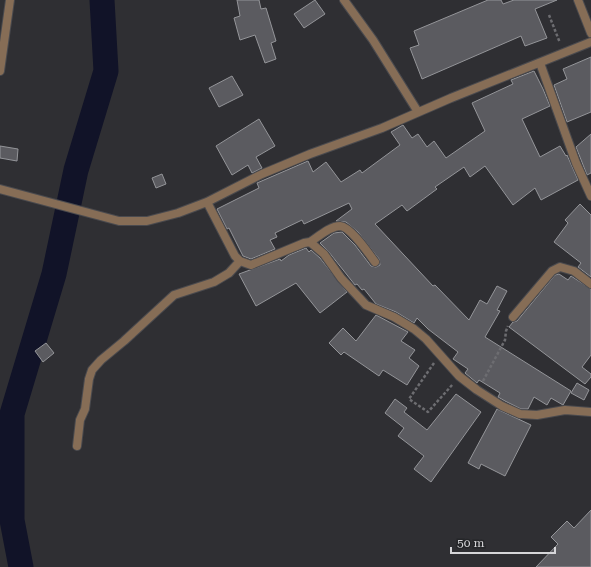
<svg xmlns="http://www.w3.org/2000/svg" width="591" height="567" viewBox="0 0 591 567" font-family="'Roboto Serif',serif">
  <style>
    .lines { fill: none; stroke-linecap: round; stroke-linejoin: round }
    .river { stroke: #111328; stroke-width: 25 }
    .building { fill: #5b5b60; stroke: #949599 }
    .minor-casing { stroke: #4a4a4e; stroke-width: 10 }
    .path { stroke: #6d6d71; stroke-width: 2.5; stroke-dasharray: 3 2; stroke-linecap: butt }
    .minor { stroke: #866d56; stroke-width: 8 }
  </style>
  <rect width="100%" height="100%" fill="#2f2f33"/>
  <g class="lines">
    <path class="river" d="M21 567 12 520V414L54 274 76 170 106 71 102 0"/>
  </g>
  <path class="building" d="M237 0H259L261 9 266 8 276 41 271 43 276 59 265 63 255 35 240 40 234 18 240 16Z
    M315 0 325 14 304 28 294 14Z
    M488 0H501L503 4 514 0H557L535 9 547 38 525 46 521 36 422 79 410 48 419 45 414 31Z
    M591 57V112L567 122 554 85 567 79 563 69Z
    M534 71 543 89 550 106 522 119 540 157 560 146 566 156 567 155 578 180 541 200 535 188 513 205 485 166 470 177 464 167 435 187 437 189 407 211 402 205 375 224 433 286 435 285 469 320 480 300 487 304 497 286 507 291 497 310 500 311 485 337 571 391 563 405 551 398 547 405 534 397 528 409H521L505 401 498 397 500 393 479 380 477 383 465 373 468 369 453 359 458 352 428 329 417 318 414 323 396 312 376 304 364 289 362 290 357 284 355 285 328 251 320 243 334 233 342 232 355 245 371 266 376 267 380 265 379 259 358 232 346 222 336 221 352 209 349 203 304 224 302 220 275 233 277 237 270 240 275 249 251 259 243 256 229 228 227 229 217 209 259 188 257 183 308 161 313 172 326 162 341 182 360 170 362 173 400 145 391 132 403 125 412 138 418 134 427 147 434 141 446 158 485 131 472 103 513 84 511 80Z
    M232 76 243 95 219 107 209 88Z
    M259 119 275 146 256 157 262 168 252 173 248 165 232 175 216 146Z
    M591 134V173L587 175 576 147Z
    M0 146 18 149 17 161 0 158Z
    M162 174 166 184 156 188 152 178Z
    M580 204 591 215V277L578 267 581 263 554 242 568 223 565 220Z
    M306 248 309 252 311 250 320 258 347 292 320 313 296 283 256 306 239 274 280 259 281 261 289 255Z
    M559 274 568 280 571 276 591 289V355L582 367 591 374V377L585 384 509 327 513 322 517 321 555 275Z
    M376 315 408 332 401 341 415 350 409 358 419 366 407 385 383 370 379 376 344 352 341 355 329 343 343 328 356 341Z
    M46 343 54 353 43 362 35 351Z
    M577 383 589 390 584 400 571 393Z
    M456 394 481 412 431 482 414 469 424 456 398 436 404 428 385 413 395 399 407 408 404 412 427 430Z
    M497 409 531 425 505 476 481 464 479 469 468 463Z
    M591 510V567H536L558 544 551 537 567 521 574 528Z"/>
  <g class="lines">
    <defs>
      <path id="minor" d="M344 0 373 40 418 112
        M578 0 591 33
        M540 63 576 163 591 196
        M0 71 10 0
        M0 189 119 221H147L178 213 207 202 262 174 310 154 382 128 451 98 591 42
        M207 202 235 256 240 261 251 265 304 243 310 242 324 254 341 278 366 305 394 317 414 329 426 339 459 376 477 390 502 406 520 414 537 415 565 410 591 412
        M310 242C318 237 330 226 340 226 351 227 369 254 375 262
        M513 317 552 271 560 267 574 271 591 284
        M77 446 80 420 85 409 89 379 92 370 101 360 124 341 174 295 214 282 229 273 240 261"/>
    </defs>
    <use href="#minor" class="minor-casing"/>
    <path class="path" d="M549 15 560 43
      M434 363 409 399 428 412 453 384
      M483 381 505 340 506 331 508 326"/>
    <use href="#minor" class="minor"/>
  </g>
  <path d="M451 547v6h104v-6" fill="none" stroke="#d6d6d9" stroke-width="2"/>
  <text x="457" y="547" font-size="12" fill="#d6d6d9" stroke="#252629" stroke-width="3" paint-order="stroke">50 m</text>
</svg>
